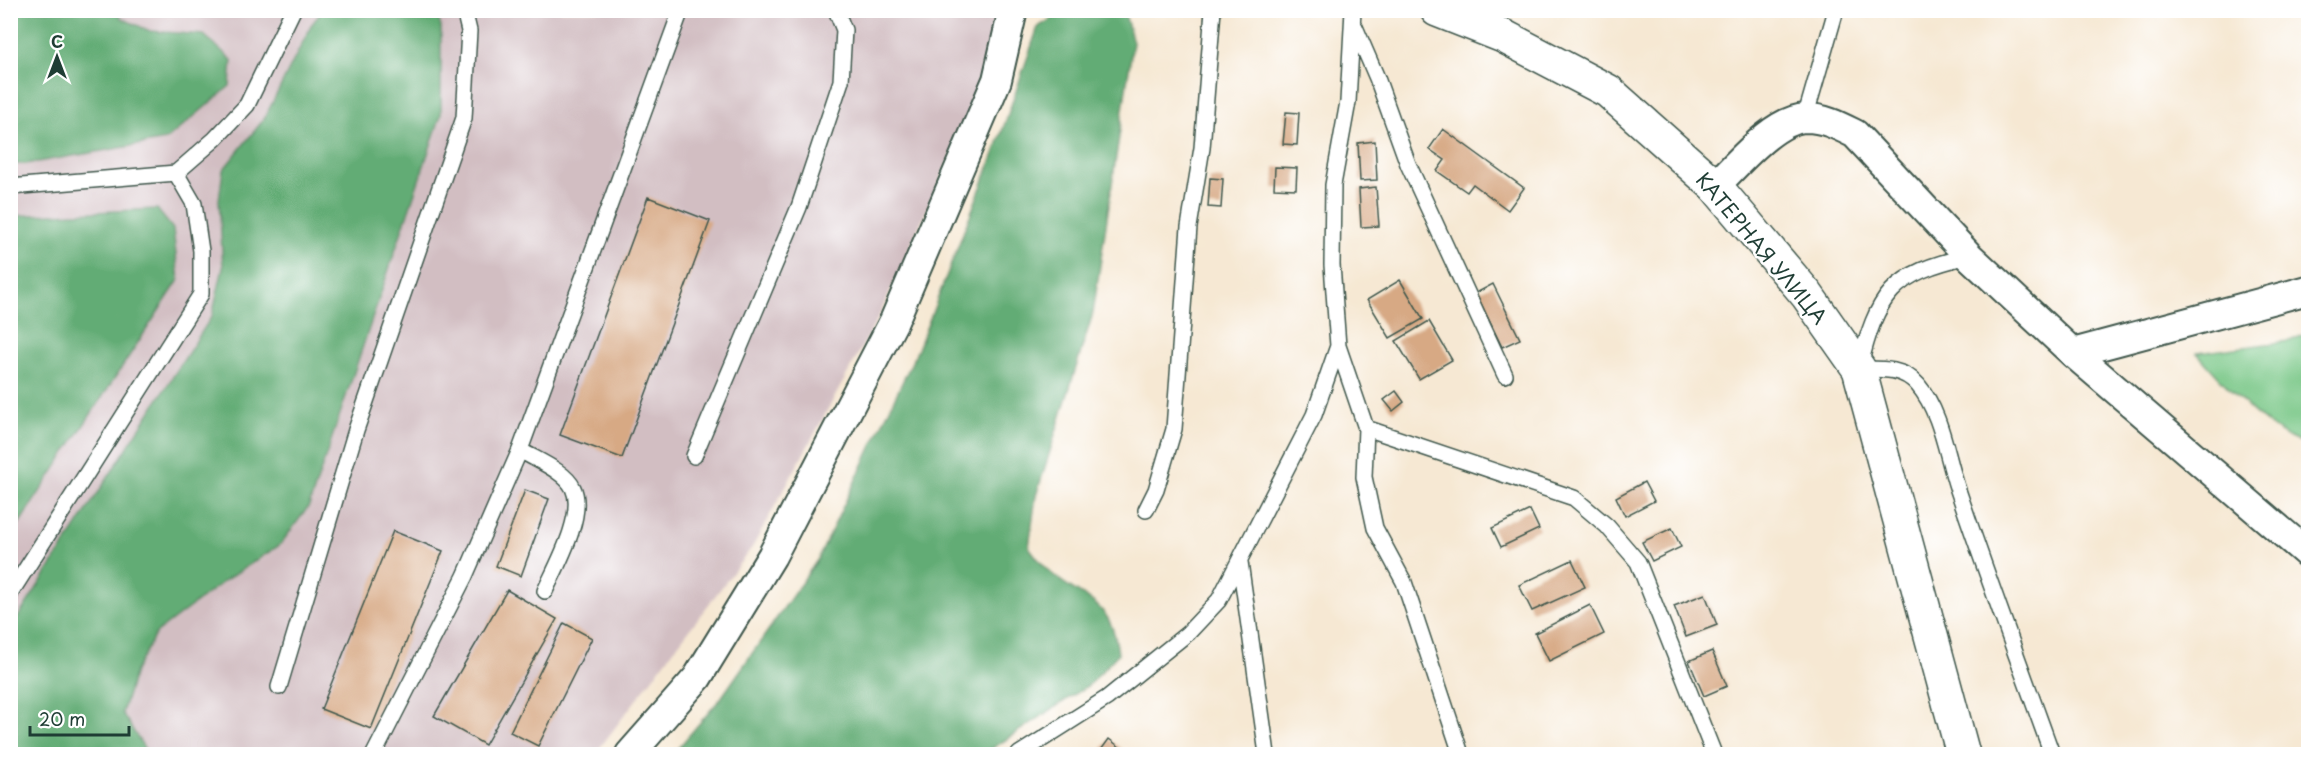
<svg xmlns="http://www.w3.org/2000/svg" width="2319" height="765" viewBox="0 0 2319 765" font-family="'Playpen Sans',sans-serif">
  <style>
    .industrial { fill: #d2bec2 }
    .green { fill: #79c787; stroke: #4c825e; stroke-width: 1.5 }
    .forest { fill: #62ac74; stroke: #407454; stroke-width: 1.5 }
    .building { fill: #d7a984 }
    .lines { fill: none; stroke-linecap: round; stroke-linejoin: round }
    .lane-casing { stroke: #3f574c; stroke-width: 18 }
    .street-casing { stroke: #3f574c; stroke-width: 32 }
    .secondary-casing { stroke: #3f574c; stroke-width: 36 }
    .lane { stroke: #fff; stroke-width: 15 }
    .street { stroke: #fff; stroke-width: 28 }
    .secondary { stroke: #fff; stroke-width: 33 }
    .labels { text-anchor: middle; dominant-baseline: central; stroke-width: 5; stroke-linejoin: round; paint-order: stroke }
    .street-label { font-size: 20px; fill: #1f3d34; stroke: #fff }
  </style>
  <rect width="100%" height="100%" fill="#fff"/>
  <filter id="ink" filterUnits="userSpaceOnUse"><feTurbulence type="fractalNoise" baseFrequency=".0167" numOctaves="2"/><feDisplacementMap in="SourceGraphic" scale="12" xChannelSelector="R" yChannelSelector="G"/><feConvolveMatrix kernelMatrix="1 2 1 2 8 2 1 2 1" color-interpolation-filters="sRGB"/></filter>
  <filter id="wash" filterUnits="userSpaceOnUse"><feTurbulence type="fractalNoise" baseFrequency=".008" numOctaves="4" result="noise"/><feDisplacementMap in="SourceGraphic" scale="24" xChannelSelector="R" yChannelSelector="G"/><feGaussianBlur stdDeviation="1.35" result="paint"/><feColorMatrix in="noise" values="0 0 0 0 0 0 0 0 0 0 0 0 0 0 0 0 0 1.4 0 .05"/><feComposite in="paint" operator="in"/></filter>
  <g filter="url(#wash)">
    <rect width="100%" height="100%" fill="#f6e8d3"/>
    <path class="industrial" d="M10 11H995L984 82 878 318 753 546 595 754H11Z"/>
    <path class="green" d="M2308 333V445C2270 436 2223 383 2197 353L2290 341Z"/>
    <path class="forest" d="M11 10 118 11 121 18 150 31 204 35 232 60 230 86 166 140 26 164H11Z
      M322 11H436L441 27V115L309 506 280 545 227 579 156 633 135 671 122 713 148 754H11V628L212 316 223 268 219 200 223 170 264 119 312 24Z
      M1064 11H1124L1133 42 1093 313 1036 496 1029 547C1035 555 1042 565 1050 572 1083 602 1112 597 1118 654L1089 685 984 754H673L721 698 818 559 918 349 997 146 1038 27Z
      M157 209 173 229 179 280 11 536V216Z"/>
    <g id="blocks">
      <path class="building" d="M1286 112 1299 113 1297 145 1283 144Z
        M1443 129 1524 188 1508 210 1473 184 1467 192 1437 171 1445 160 1429 149Z
        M1375 141 1377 180 1360 181 1358 143Z
        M1275 167 1297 168 1296 189 1274 188Z
        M1210 178 1223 179 1221 208 1208 207Z
        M1376 187 1379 226 1361 227 1359 189Z
        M648 197 710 221 622 458 560 435Z
        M1400 280 1423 319 1390 338 1367 300Z
        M1493 284 1520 339 1502 347 1476 293Z
        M1429 321 1452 360 1419 379 1396 341Z
        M1396 391 1404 402 1393 411 1384 400Z
        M1644 482 1654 501 1625 516 1616 497Z
        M525 490 549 499 521 576 496 566Z
        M1530 510 1539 529 1501 547 1492 528Z
        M1672 528 1681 547 1652 561 1642 542Z
        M393 531 443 551 371 729 321 709Z
        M1572 560 1585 587 1532 611 1519 585Z
        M507 590 557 619 485 745 434 716Z
        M1705 594 1717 625 1686 637 1674 606Z
        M1590 605 1604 634 1549 661 1535 633Z
        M564 623 592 638 538 746 510 732Z
        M1712 651 1727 686 1704 696 1689 661Z
        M1109 739 1129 754H1107L1101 750Z"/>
    </g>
  </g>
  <g filter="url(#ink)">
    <use href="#blocks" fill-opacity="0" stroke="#3f574c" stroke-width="1.5"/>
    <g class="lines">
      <defs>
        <path id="lane" d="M1353 10 1348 102 1333 185 1332 265 1338 346 1366 428 1364 477 1375 528 1404 582 1461 754
          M1355 27 1377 78 1408 164 1505 375
          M1805 118 1836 10
          M10 187 176 173 215 139 247 105 293 10
          M1969 256C1892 273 1877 294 1859 369 1880 369 1903 367 1918 385 1941 412 1946 453 1957 487 1987 576 2020 665 2052 754
          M1366 428 1574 498 1607 526 1638 562 1714 754
          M520 450C536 460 565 471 573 488 586 514 556 567 545 591
          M694 456 799 207 841 81 844 30 836 10
          M1146 510 1156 490 1174 429 1189 227 1202 148 1213 10
          M1240 562 1267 754
          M10 594 201 294V251L194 204 176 173
          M279 687 356 430 464 118 469 31 464 10
          M374 754 465 576 520 450 681 10
          M1019 754 1107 698 1188 633 1219 600 1314 415 1338 346"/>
        <path id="street" d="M1715 186C1737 165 1774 119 1806 118 1824 118 1839 126 1855 134L1969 256 2073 353 2308 554
          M2073 353 2308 290
          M630 754 697 678 772 556 894 321 997 80 1013 10"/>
        <path id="secondary" d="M1437 10 1503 36 1608 91 1715 186 1807 295 1859 369 1963 754"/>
      </defs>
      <use href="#lane" class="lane-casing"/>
      <use href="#street" class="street-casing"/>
      <use href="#secondary" class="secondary-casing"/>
      <use href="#lane" class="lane"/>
      <use href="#street" class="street"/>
      <use href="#secondary" class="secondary"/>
    </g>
  </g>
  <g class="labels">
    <g class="street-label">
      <text transform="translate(1762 248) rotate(50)">КАТЕРНАЯ УЛИЦА</text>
    </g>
  </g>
  <rect width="2319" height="765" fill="none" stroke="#fff" stroke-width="36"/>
  <g transform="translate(57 57)" stroke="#ffffff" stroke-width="4.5" paint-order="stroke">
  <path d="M0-4.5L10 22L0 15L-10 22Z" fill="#1f3d34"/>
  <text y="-9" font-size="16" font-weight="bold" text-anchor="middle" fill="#1f3d34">С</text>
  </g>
  <path d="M30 726v9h99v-9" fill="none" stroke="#1f3d34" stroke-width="3"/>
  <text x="39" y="726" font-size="18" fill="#1f3d34" stroke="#ffffff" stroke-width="4.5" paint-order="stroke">20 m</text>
</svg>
